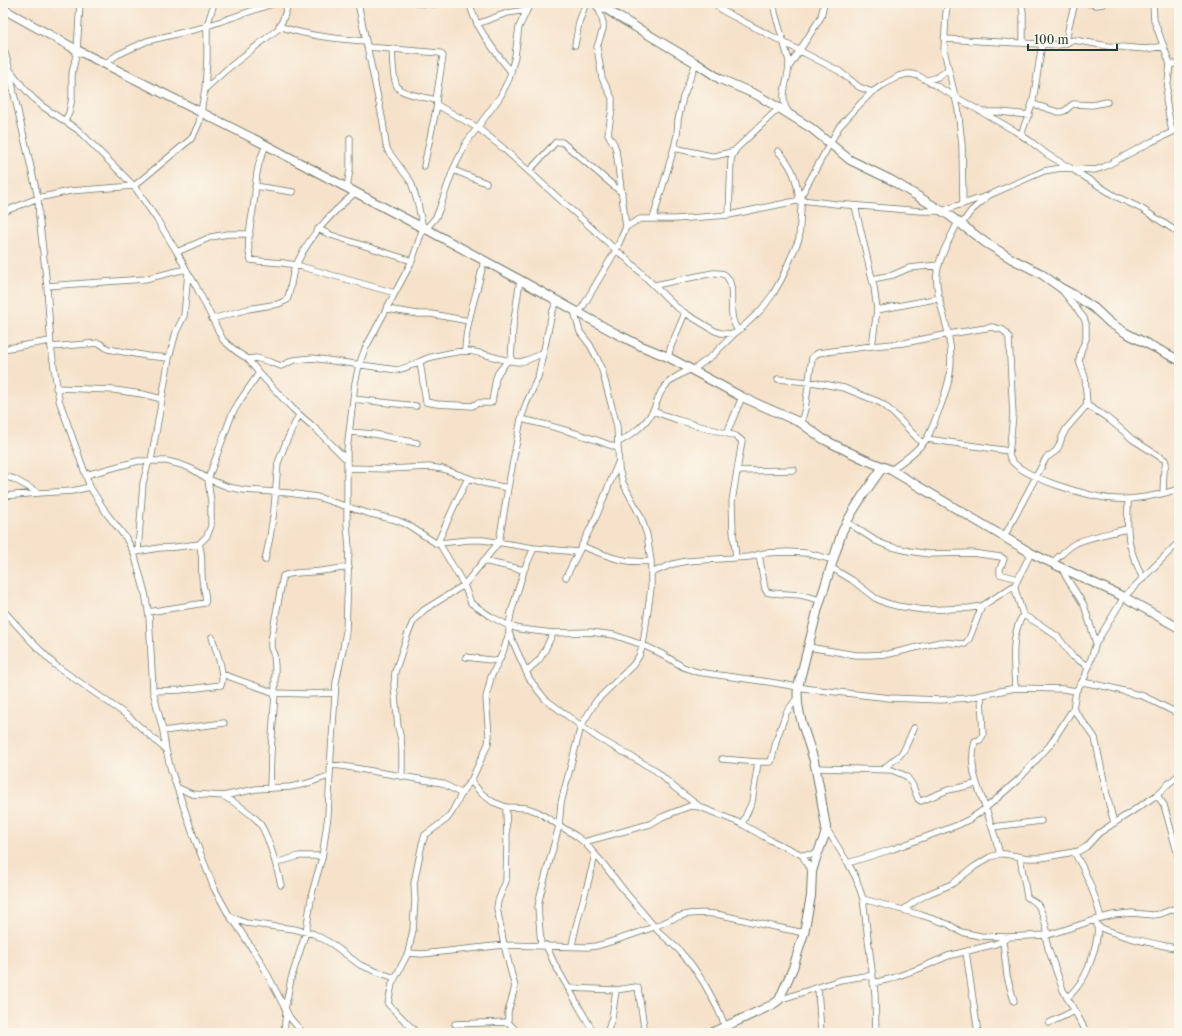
<svg xmlns="http://www.w3.org/2000/svg" width="1182" height="1036" viewBox="0 0 1182 1036" font-family="'Libre Caslon Text',serif">
  <style>
    .lines { fill: none; stroke-linecap: round; stroke-linejoin: round }
    .street-casing { stroke: #6a7768; stroke-width: 7 }
    .secondary-casing { stroke: #6a7768; stroke-width: 10 }
    .street { stroke: #fff; stroke-width: 5.5 }
    .secondary { stroke: #fff; stroke-width: 8 }
  </style>
  <rect width="100%" height="100%" fill="#fbf7ec"/>
  <filter id="ink" filterUnits="userSpaceOnUse"><feTurbulence type="fractalNoise" baseFrequency=".025" numOctaves="2"/><feDisplacementMap in="SourceGraphic" scale="8" xChannelSelector="R" yChannelSelector="G"/><feConvolveMatrix kernelMatrix="1 2 1 2 8 2 1 2 1" color-interpolation-filters="sRGB"/></filter>
  <filter id="wash" filterUnits="userSpaceOnUse"><feTurbulence type="fractalNoise" baseFrequency=".012" numOctaves="4" result="noise"/><feDisplacementMap in="SourceGraphic" scale="16" xChannelSelector="R" yChannelSelector="G"/><feGaussianBlur stdDeviation="0.9" result="paint"/><feColorMatrix in="noise" values="0 0 0 0 0 0 0 0 0 0 0 0 0 0 0 0 0 1.4 0 .05"/><feComposite in="paint" operator="in"/></filter>
  <g filter="url(#wash)">
    <rect width="100%" height="100%" fill="#f6e2ca"/>
  </g>
  <g filter="url(#ink)">
    <g class="lines">
      <defs>
        <path id="street" d="M417 3 434 4
          M470 3C473 25 497 54 511 72
          M594 3 599 10 603 22V29L597 47 602 78 612 98V109L608 134 614 144 616 150 626 227
          M714 3 723 11 839 71 859 87 872 92
          M774 3 775 13 789 61C790 78 777 98 789 113
          M948 3 946 13 944 50 958 109 962 145 963 204
          M1021 3 1023 12V43
          M1088 3 1096 5 1103 4
          M1153 3 1154 20 1170 64 1166 100 1172 132
          M477 24 507 13 527 10
          M279 26C307 36 337 39 366 41
          M944 39 1058 45 1065 44 1070 41 1074 40 1108 46 1146 49 1164 46
          M1066 43 1069 25 1075 3
          M575 45 579 22 586 3
          M3 46 10 70 14 94 38 198 39 216 47 286 51 347 59 400 90 487 107 514 126 538 134 553 145 593 149 616 153 691 163 731 166 750 171 770 194 837 214 888 230 917 236 924 261 962 290 1018 303 1033
          M367 47 392 49 440 53 443 56 436 100 437 105 424 166
          M392 49C393 58 392 82 399 89 404 94 428 98 436 100
          M106 63 117 55 147 41 201 28 275 3
          M1170 64H1179
          M789 67 821 17 824 3
          M3 71 10 70 23 87 34 99 42 106 78 130 134 186 156 218 177 252 186 269 188 273 195 284 223 340 237 352 248 359 259 373 293 409 317 430 347 460
          M927 80C938 78 940 76 948 69
          M205 89 207 60V26L214 3
          M1033 104 1058 112C1067 112 1067 108 1073 104L1092 105 1107 102
          M437 105 478 128 503 148 616 250 626 258 675 306 685 313 715 331 721 333 734 334
          M983 112H1000L1029 115
          M65 120 69 113 72 98V74L77 50 80 3
          M1021 135 1033 101 1042 44
          M266 145C263 153 259 160 258 168 255 179 256 191 254 202 252 219 245 244 251 260L258 261 283 263 296 265 395 293
          M674 148 711 156H715L735 151
          M778 151C793 167 797 179 799 201
          M453 170 486 183
          M529 171 556 142H562L622 193
          M255 186 293 192
          M347 188 350 169V138
          M855 206 874 287 877 310 872 346
          M3 212 38 198 70 191 134 186 191 139 195 132 199 123 205 89 226 70 278 29C283 21 286 12 288 3
          M729 215 731 159 735 150 779 108
          M653 219 674 148 677 135 678 120 683 97 696 63
          M961 225 971 211 986 198
          M318 229 331 235 412 261
          M426 229 436 217 439 210 453 170 466 143 500 97 509 79 515 56 519 27 527 10 532 3
          M177 252 211 237 228 234H250
          M872 279 893 275 909 268 939 265
          M655 285 713 273C718 273 724 272 727 277 736 288 728 310 734 323 735 326 737 328 738 331
          M47 286 145 279 186 269
          M387 309 418 314H431L469 321
          M877 310 940 298
          M579 313 616 250 626 227 640 219H676L729 215 801 200 836 204 921 211H941L987 196 1044 171 1061 168 1095 170 1104 167 1151 142 1179 129
          M212 319 248 309 278 304 287 300C291 290 291 280 294 270 307 238 330 214 355 193
          M51 347 99 343 108 349 147 356 169 358
          M3 349 50 341
          M465 351C466 320 478 291 484 260
          M668 357 671 346 685 313
          M248 359 256 358 270 362 281 366 294 360 312 358 397 370C408 368 418 362 428 358 439 355 454 352 465 351 483 351 502 362 519 362 528 361 537 356 544 352
          M511 361 513 327 520 280
          M420 362 426 402 437 404 472 406 478 403H490L492 402 496 378 498 373 508 360
          M693 370 713 355 734 334 744 326 761 310 773 294 782 278 799 239 802 194 839 127 861 103 872 92 883 85 899 76 907 74H911L919 76 1015 131 1030 141 1048 155 1072 169 1115 196 1142 209 1179 233
          M778 379 818 383 844 388 879 402 884 405 895 415 922 443
          M56 388 114 390 142 394 162 399
          M353 399 416 406
          M1087 405 1106 417 1122 430 1132 439 1165 460 1166 463 1164 471 1163 493
          M653 411 678 420 736 436 742 441 732 501 733 531 736 557
          M521 419C554 426 587 436 618 448
          M801 423 805 409 812 358 815 355 818 353 872 346 904 343 949 334 992 327 1003 330 1006 333 1009 338 1013 415 1009 455C1012 476 1096 499 1116 499 1135 500 1161 495 1179 489
          M349 432 374 434 417 443
          M727 433 742 397
          M927 439 1009 451
          M619 442C631 436 646 424 653 411 657 404 658 395 663 389 670 379 681 374 691 369
          M347 468 389 469 429 467 443 469 483 483 508 488
          M891 470C903 461 918 451 927 438 931 431 934 423 937 415 949 386 955 365 948 333 944 314 935 293 937 273 939 256 951 237 958 222
          M737 471 794 470
          M86 475 138 461H167L182 465 192 469 208 479 228 487 244 490 289 493 317 497 367 513 396 520 408 525 437 544 439 543 464 585 471 603 490 616 509 626 520 629 553 633 590 632 614 635 643 645 662 654 683 667 697 672 769 682 810 689 890 698 940 700 968 698 1015 688 1064 689 1076 691
          M3 476 14 479 39 493 72 491 90 487
          M3 496 39 493
          M1128 499C1128 517 1126 536 1132 552 1135 561 1139 570 1143 579
          M847 522 876 541 888 546 909 551 929 554 972 553 1001 557 1004 559 1000 569V574L1018 579
          M1004 537 1046 458 1056 451 1059 446 1062 437 1066 429 1087 405 1085 377 1079 361 1081 351 1086 339V324L1084 318 1069 299 1062 290
          M439 543 469 540H483L534 548 578 552
          M437 544 457 500 468 478
          M582 546C607 556 624 564 651 561
          M534 548 524 570 511 613 509 626V633L529 678 537 689 545 699 581 726 598 738 655 770 675 788 700 807
          M138 551 143 483 148 464 151 460 162 399 169 358 176 332 184 316 188 273
          M136 552 159 548 176 547 199 544 207 536 211 526V503L208 479 232 414 239 402 259 373
          M1031 553 1015 585V589L1023 615 1041 625 1058 637 1072 656 1089 667
          M759 554 765 589 767 592 771 593 801 595 820 600
          M265 560 270 537 274 510 278 463 286 442 299 415
          M483 561 524 570
          M1052 563C1060 556 1067 548 1076 543 1092 536 1111 533 1127 529
          M832 568 852 580 875 598 886 603 897 606 924 610 970 608 982 606 1015 585
          M1062 568 1066 577 1084 605 1096 643
          M651 573 673 564 687 561 749 557 765 553 788 552 806 553 834 560
          M566 577 596 517 618 463
          M3 610 31 641 55 665 128 716 166 750
          M148 612 205 603C207 597 204 590 203 585 200 571 204 556 199 544
          M808 647 856 655H869L889 654 940 642 965 644 969 639 982 606
          M466 657 498 661
          M526 672 539 660 544 652 553 633
          M222 674 275 693 308 694 335 693
          M1082 682 1108 687 1143 696 1179 714
          M1015 688C1014 664 1010 635 1023 615
          M153 691 181 690 221 685C226 674 215 648 212 637
          M981 696 983 735 980 740 975 741C968 769 978 786 987 812 992 826 996 840 1000 854
          M1073 709 1091 732 1095 738 1108 800 1114 823
          M163 731 224 723
          M722 759 758 762H771L777 738 786 713 797 698
          M330 765 342 766 442 783 462 794
          M815 768 892 770 906 776 912 784 918 799 921 801 948 790 976 784
          M883 769 899 756 904 750 914 728
          M402 776V751L401 739 398 727 394 685 395 672 407 636 413 622 418 616 424 610 464 585 499 542 508 488 521 419 526 404 538 377 552 313 557 301
          M471 781 481 793 493 802 506 807 527 808 538 812 576 836 584 842 601 861 626 893 658 931 678 949 691 964 704 983 718 1009 728 1033
          M270 787 271 752 275 693V666L274 655 271 648V641L283 576C292 572 301 573 311 572 324 571 336 569 349 567
          M178 788 192 794 223 796 256 789 290 787 305 784 329 776
          M1157 795 1164 805 1179 859
          M223 796C236 803 248 811 258 821 269 834 277 868 281 885
          M506 807 507 843 506 881 498 901 497 908 504 945 515 987 508 1012V1022L518 1033
          M742 824 752 802 758 762
          M992 827 1041 821
          M826 828 848 863 856 878 863 899 875 994 876 1033
          M584 842 650 824 662 817 690 806 700 807 740 823 770 840 802 855 817 854
          M1074 852C1087 873 1095 894 1101 918
          M802 855 812 872
          M1020 857 1027 897C1030 900 1034 901 1037 904 1043 910 1046 927 1048 935
          M276 863 299 856H322
          M848 863 893 849 958 825 970 819 986 808 1019 779 1050 745 1073 709 1076 691 1085 677 1096 643 1124 597 1179 542
          M863 899 921 915 948 924 961 932 980 936 1008 937 1048 935 1101 918 1113 915 1132 913 1153 915 1160 914 1179 907
          M903 910 917 900 928 894 952 884 974 867 990 857 1000 854H1005L1028 858H1041L1079 851 1086 847 1099 833 1157 795 1168 784 1179 775
          M231 917 246 923 294 929 314 934 332 944 360 965 375 971 395 978
          M1099 927C1124 938 1152 943 1179 949
          M1045 935 1048 948 1063 990 1087 1033
          M1003 941 1007 976 1014 1001
          M541 945 538 907 540 896 559 826 561 803 581 726 596 701 633 665 639 656 643 645 651 588V561L647 535 641 517 623 483 619 469 617 426 602 370 597 358 590 345 580 332 574 311
          M546 945 554 963 594 1033
          M572 946C577 915 589 885 595 854
          M966 952 978 1033
          M408 953 422 954 504 945 588 947 596 946C615 941 635 934 654 927 666 922 676 916 689 914 713 911 730 917 752 922 769 926 787 929 804 933
          M873 983 890 979 918 969 948 956 995 944 1003 941 1008 937
          M568 988 616 990 636 987 638 988 645 1033
          M818 988 821 1033
          M1067 998C1084 982 1089 969 1095 947 1097 938 1099 929 1096 920
          M779 1000 840 980 872 975
          M285 1009 291 979 306 932 312 893 322 858 328 816 331 753 336 682 343 649 346 631 349 548 347 524V450L355 383 359 365 365 349 412 261 423 228 418 204 411 182 388 151 386 145 383 122 358 3
          M1049 1023 1074 1011
          M455 1024 508 1022
          M284 1033 286 1012
          M417 1033 388 1004 392 984 408 953 413 930 415 900 414 883 422 844 425 835 447 819 452 812 464 789 471 781 488 744 489 736 486 698 491 677 503 652 509 633
          M607 1033 612 1018 616 990
          M1122 1033H1124"/>
        <path id="secondary" d="M597 3 617 16 696 63 720 79 757 95 779 108 811 128 850 160 891 180 950 216 986 243 1012 259 1040 273 1061 288 1074 295 1094 308 1110 323 1126 333 1179 360
          M3 9 77 50 266 145 423 228 426 229 520 280 615 333 641 346 668 357 742 397 801 423 823 439 847 451 866 460 891 470 1031 553 1062 568 1124 597 1179 628
          M711 1033 772 1005 779 1000 793 968 804 933 811 896 812 872 816 858 825 835 826 827C822 805 819 782 814 761 807 736 795 712 798 687L818 608 842 532C853 508 868 488 883 467"/>
      </defs>
      <use href="#street" class="street-casing"/>
      <use href="#secondary" class="secondary-casing"/>
      <use href="#street" class="street"/>
      <use href="#secondary" class="secondary"/>
    </g>
  </g>
  <rect width="1182" height="1036" fill="none" stroke="#fbf7ec" stroke-width="16"/>
  <path d="M1028 44v6h89v-6" fill="none" stroke="#1f3d34" stroke-width="2"/>
  <text x="1034" y="44" font-size="12" fill="#1f3d34" stroke="#fbf7ec" stroke-width="3" paint-order="stroke">100 m</text>
</svg>
